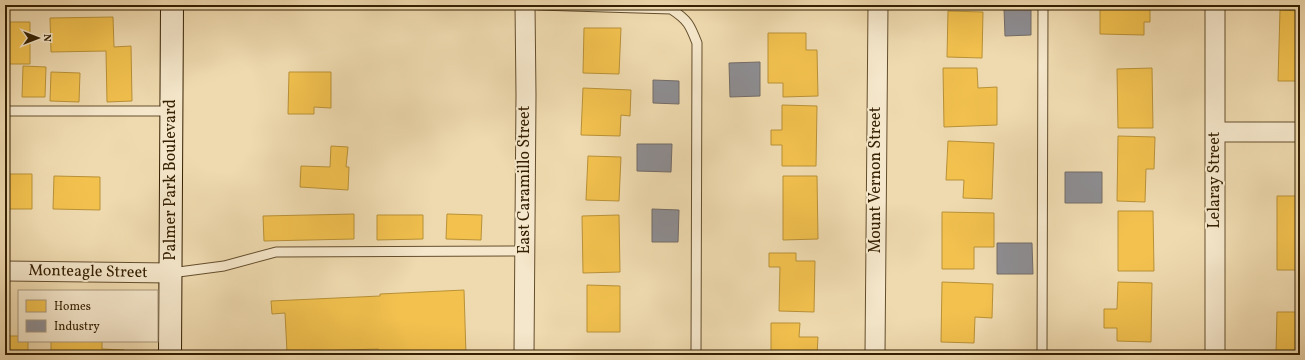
<svg xmlns="http://www.w3.org/2000/svg" width="1305" height="360" viewBox="0 0 1305 360" font-family="Vollkorn,serif">
  <style>
    .homes { fill: #f2c14e; stroke: #b99137 }
    .industry { fill: #8d8d92; stroke: #736c67 }
    .lines { fill: none; stroke-linecap: round; stroke-linejoin: round }
    .service-casing { stroke: #644e2d; stroke-width: 11 }
    .minor-casing { stroke: #644e2d; stroke-width: 21 }
    .secondary-casing { stroke: #352002; stroke-width: 24 }
    .service { stroke: #f5e7cb; stroke-width: 9 }
    .minor { stroke: #f5e7cb; stroke-width: 19 }
    .secondary { stroke: #f5e7cb; stroke-width: 22 }
    .labels { text-anchor: middle; dominant-baseline: central; stroke-width: 4; stroke-linejoin: round; paint-order: stroke }
    .street-label { font-size: 16px; fill: #352002; stroke: #f5e7cb }
  </style>
  <rect width="100%" height="100%" fill="#efdaaf"/>
  <filter id="stains"><feTurbulence type="fractalNoise" baseFrequency=".005" numOctaves="4"/><feColorMatrix values="0 0 0 0 .2 0 0 0 0 .09 0 0 0 0 .02 0 0 0 .5 -.17"/></filter>
  <radialGradient id="worn" r=".72"><stop offset=".6" stop-color="#630" stop-opacity="0"/><stop offset="1" stop-color="#630" stop-opacity=".3"/></radialGradient>
  <path class="homes" d="M1115 5H1150V22H1144V35L1100 34V8H1115Z
    M1280 10 1300 11V81H1278Z
    M948 11 983 12 982 58 947 57Z
    M113 17 114 47 131 46 132 101 107 102 106 51 51 52 50 18Z
    M5 22H30V64H5Z
    M584 28H621L619 74 583 73Z
    M768 33H806V50H817L818 96 783 97V83H768Z
    M23 66 46 67 45 97H22Z
    M943 68H977L978 88 997 87V125L944 127Z
    M1152 68 1153 128H1118L1117 69Z
    M51 72 80 73 79 102 50 101Z
    M289 72H331V108L314 107V114H288Z
    M583 88 631 90 630 116 621 115 620 136 581 135Z
    M782 105 817 106 816 166H782V145H771V130H782Z
    M1118 136 1155 137 1154 169H1146L1145 202 1117 201Z
    M948 141 994 143 992 199 963 198 964 180H946Z
    M331 146 348 147 346 167H349L348 190 300 187 301 166 330 167Z
    M588 156 621 157 619 201 586 200Z
    M5 174H32V209H5Z
    M54 176 100 177V210L53 209Z
    M783 176H817L818 239 783 240Z
    M1277 196H1300V270H1277Z
    M1118 211H1153L1154 271H1118Z
    M942 212 994 213V247H974V269H942Z
    M354 214V239L264 241 263 216Z
    M447 214 482 215 481 240 446 239Z
    M377 215H423V239L377 240Z
    M619 215 620 272 583 273 582 216Z
    M769 253H796V261H815L814 312 779 311 780 267H769Z
    M942 282 993 284 992 318 975 317 974 343 941 342Z
    M1118 282 1152 283 1151 342 1117 341V328H1104V309H1117Z
    M587 285 620 286V332H587Z
    M464 290 466 355H379L378 349 287 352 285 313 272 314 271 301 380 296V294Z
    M1277 312H1300V355H1276Z
    M771 323H800L799 337H818L817 355H771Z
    M5 336H19V341H28V355H5Z
    M51 341H102V349L124 350V355H51Z
    M1117 352H1151V355H1117Z"/>
  <path class="industry" d="M1004 9H1031V35L1005 36Z
    M760 62V96L730 97 729 63Z
    M653 80 679 81V104L653 103Z
    M637 144H672L671 172 637 171Z
    M1065 172H1102V203H1065Z
    M652 209 679 210 678 242H652Z
    M997 243H1032L1033 274H997Z
    M688 352V355H659V353Z"/>
  <g class="lines">
    <defs>
      <path id="service" d="M538 5 671 9C688 20 690 25 697 43L696 355
        M5 111H171
        M171 273 224 266 276 252 524 251
        M1042 355 1043 5"/>
      <path id="minor" d="M1215 5V355
        M1215 132H1300
        M5 271 171 273
        M524 355 526 95 525 5
        M875 355 878 5"/>
      <path id="secondary" d="M170 355 172 5"/>
    </defs>
    <use href="#service" class="service-casing"/>
    <use href="#minor" class="minor-casing"/>
    <use href="#secondary" class="secondary-casing"/>
    <use href="#service" class="service"/>
    <use href="#minor" class="minor"/>
    <use href="#secondary" class="secondary"/>
  </g>
  <g class="labels">
    <g class="street-label">
      <text transform="translate(171 180) rotate(-90)">Palmer Park Boulevard</text>
      <text transform="translate(525 180) rotate(-90)">East Caramillo Street</text>
      <text transform="translate(876 180) rotate(-90)">Mount Vernon Street</text>
      <text transform="translate(1215 180) rotate(-90)">Lelaray Street</text>
      <text transform="translate(88 272) rotate(1)">Monteagle Street</text>
    </g>
  </g>
  <rect width="1305" height="360" fill="none" stroke="#efdaaf" stroke-width="20"/>
  <rect x="6" y="6" width="1293" height="348" fill="none" stroke="#352002" stroke-width="2"/>
  <rect x="10" y="10" width="1285" height="340" fill="none" stroke="#352002"/>
  <rect x="18" y="290" width="140" height="52" fill="#f5e7cb" stroke="#a8977b"/>
  <rect x="26" y="300" width="20" height="12" fill="#f2c14e" stroke="#a8977b"/>
  <text x="54" y="310" font-size="12" fill="#352002">Homes</text>
  <rect x="26" y="320" width="20" height="12" fill="#8d8d92" stroke="#a8977b"/>
  <text x="54" y="330" font-size="12" fill="#352002">Industry</text>
  <g transform="translate(38 38) rotate(90)" stroke="#f5e7cb" stroke-width="3" paint-order="stroke">
  <path d="M0-3L7 15L0 10L-7 15Z" fill="#352002"/>
  <text y="-6" font-size="11" font-weight="bold" text-anchor="middle" fill="#352002">N</text>
  </g>
  <rect width="100%" height="100%" filter="url(#stains)"/>
  <rect width="100%" height="100%" fill="url(#worn)"/>
</svg>
